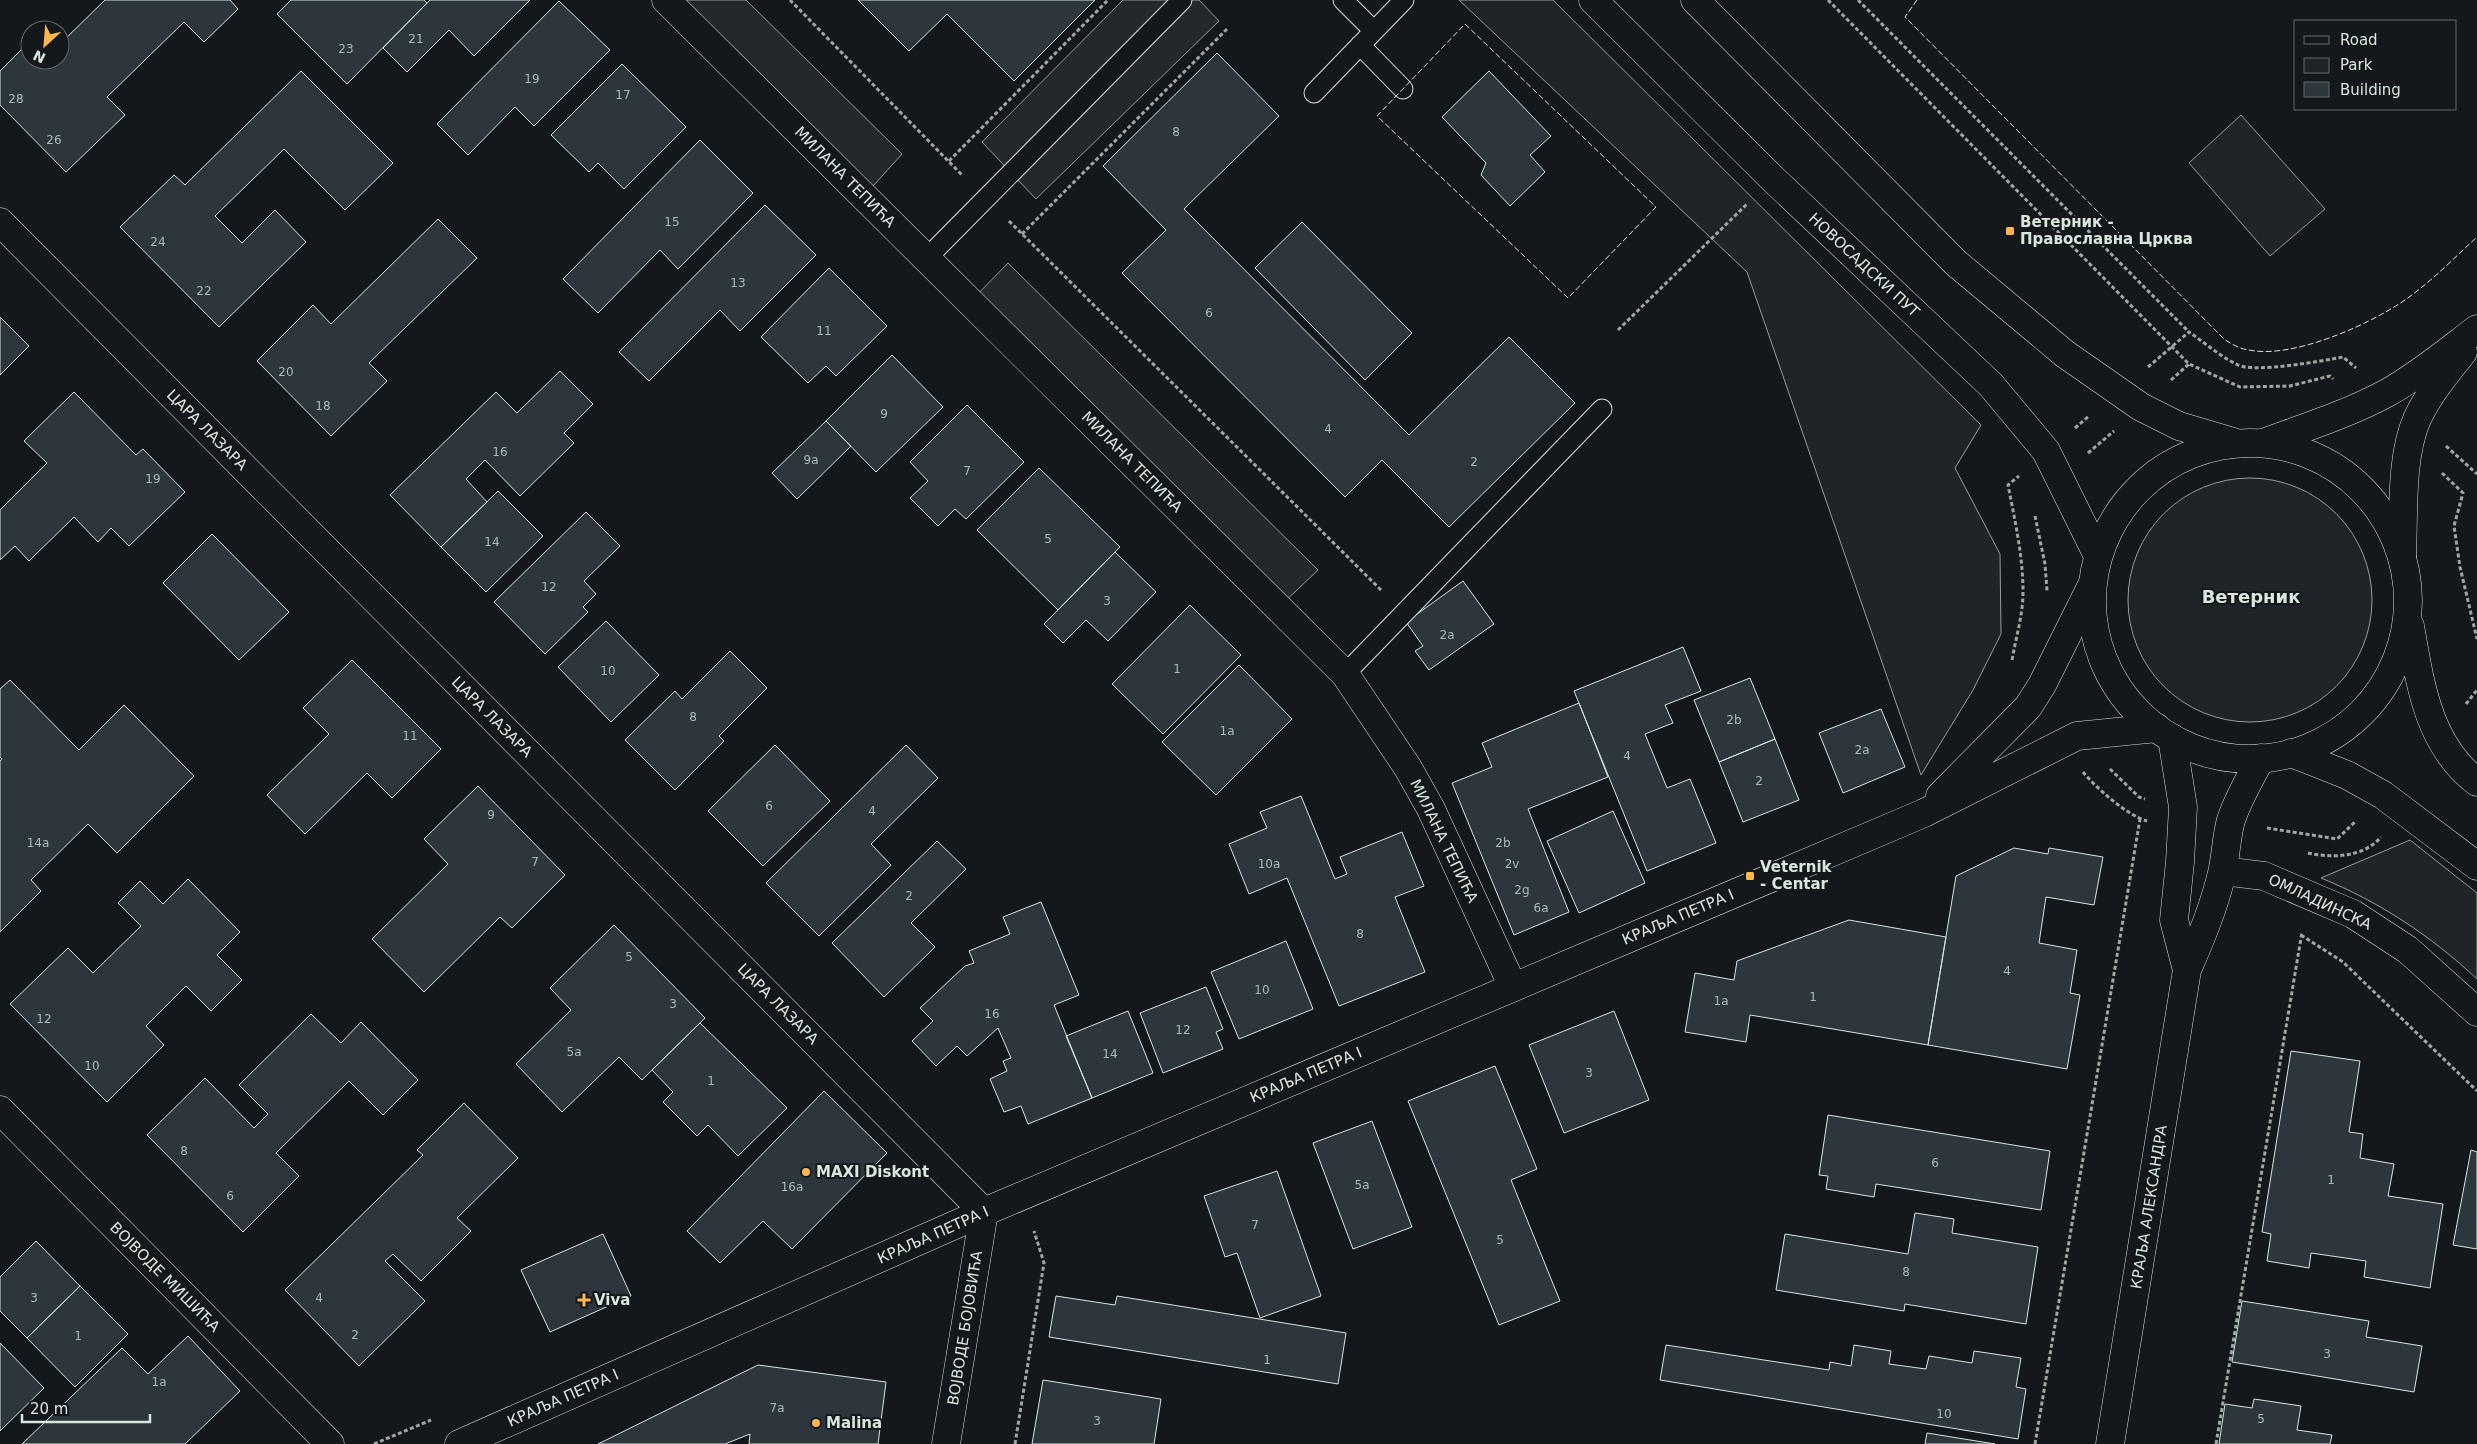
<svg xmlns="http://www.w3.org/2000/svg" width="2477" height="1444" viewBox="0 0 2477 1444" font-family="'DejaVu Sans',sans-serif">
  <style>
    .green { fill: #202428; stroke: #939e99 }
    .parking { fill: #24282b; stroke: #939e99 }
    .building { fill: #2c363c; stroke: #d8e6dc }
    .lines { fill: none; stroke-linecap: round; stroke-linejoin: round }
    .lane-casing { stroke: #d8e6dc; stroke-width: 21 }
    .street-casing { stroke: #d8e6dc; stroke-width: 29 }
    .secondary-casing { stroke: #d8e6dc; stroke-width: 29 }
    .primary-casing { stroke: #d8e6dc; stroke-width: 29 }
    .path { stroke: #9da8a2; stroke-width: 3; stroke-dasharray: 4 2.5; stroke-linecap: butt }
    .lane { stroke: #14181c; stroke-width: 19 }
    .street { stroke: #14181c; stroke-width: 28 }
    .secondary { stroke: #14181c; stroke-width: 28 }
    .primary { stroke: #14181c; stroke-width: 28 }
    .fence { stroke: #d8e6dc; stroke-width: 1; stroke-dasharray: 6 2.5; stroke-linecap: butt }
    .poi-dot { fill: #ffb74d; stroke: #14181c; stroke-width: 2 }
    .labels { text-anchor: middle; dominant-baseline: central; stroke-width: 4; stroke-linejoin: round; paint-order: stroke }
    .number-label { font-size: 12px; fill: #adbab4 }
    .street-label { font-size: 15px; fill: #d8e6dc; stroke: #14181c }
    .poi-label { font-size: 15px; font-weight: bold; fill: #d8e6dc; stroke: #14181c; text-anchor: start }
    .quarter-label { font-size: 18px; font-weight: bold; fill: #d8e6dc; stroke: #14181c }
  </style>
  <rect width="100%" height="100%" fill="#14181c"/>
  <path class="green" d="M1459 0H1553L1981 425 1955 468 2000 554 2001 634 1973 690 1921 775 1747 272Z
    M2241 115 2325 209 2270 256 2189 163Z
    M2128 600a122 122 0 1 1 244 0a122 122 0 1 1-244 0Z
    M2410 840 2477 893V979C2431 936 2380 902 2321 878Z"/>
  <path class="parking" d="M666 0H746L902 154 864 196Z
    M1123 0H1199L1219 21 1036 199 982 142Z
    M1008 263 1318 570 1279 607 971 301Z"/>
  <path class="building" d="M105 0H230L238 9 204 42 184 22 107 97 125 115 66 172 0 105V71L30 41V60H60V44Z
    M291 0H424L427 3 347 84 277 14Z
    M430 0H530L474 56 449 30 407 72 383 48Z
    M858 0H1095L1014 81 947 14 909 51Z
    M559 1 610 50 534 126 515 107 468 155 437 124Z
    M1217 53 1279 116 1184 209 1409 435 1509 337 1575 403 1449 527 1382 460 1345 497 1122 273 1166 230 1103 166Z
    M622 64 686 127 624 189 598 163 589 172 551 135Z
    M301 71 393 163 345 210 284 149 215 216 242 243 275 210 306 242 219 327 120 227 174 175 185 185Z
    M1489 71 1551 136 1530 155 1545 172 1510 206 1481 175 1486 163 1442 117Z
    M700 140 753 193 678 269 660 250 598 313 563 279Z
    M765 205 816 255 740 331 720 310 649 381 619 352Z
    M438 219 477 258 369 363 387 381 331 436 257 361 313 305 331 324Z
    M1302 222 1412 333 1365 380 1255 268Z
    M829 268 887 326 836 376 826 366 808 383 761 337Z
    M0 317 29 346 0 375Z
    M892 355 943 407 876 472 826 421Z
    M560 371 593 404 564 433 574 443 520 496 485 460 466 479 487 502 441 547 390 495 496 392 517 413Z
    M74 392 136 455 143 449 185 492 129 546 111 528 98 542 74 517 29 561 15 546 0 560V510L47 463 24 441Z
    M967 405 1024 462 966 519 955 509 938 526 910 498 928 481 910 462Z
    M826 421 851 446 797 499 772 473Z
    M1039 468 1120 547 1058 610 977 530Z
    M498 491 543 536 486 592 441 547Z
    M586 512 620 546 584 581 596 594 583 607 588 612 545 654 494 602Z
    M212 534 289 612 239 660 163 583Z
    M1115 552 1156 592 1108 641 1086 620 1063 643 1044 624Z
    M1463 581 1494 624 1429 670 1415 651 1423 646 1406 622Z
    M1190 605 1241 655 1163 734 1112 684Z
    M606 621 659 675 611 722 558 667Z
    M1683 647 1701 691 1665 705 1673 723 1645 734 1667 788 1690 779 1716 843 1647 871 1574 691Z
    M730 651 767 688 719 736 724 741 675 790 625 740 675 691 682 699Z
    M352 660 441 749 392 798 367 773 305 834 267 795 329 734 303 708Z
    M1239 665 1292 719 1216 795 1162 742Z
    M1750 678 1775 739 1719 762 1694 700Z
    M10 680 79 750 124 705 194 776 117 853 88 824 31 880 41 891 0 932V761L2 759 0 757V689Z
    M1579 703 1608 777 1528 809 1569 912 1514 935 1452 783 1492 767 1482 743Z
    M1881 709 1905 767 1843 793 1819 733Z
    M1775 739 1799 800 1743 822 1719 762Z
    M775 745 830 801 763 866 708 811Z
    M906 745 938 778 871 844 891 865 819 936 766 883Z
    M478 786 565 875 512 928 500 917 424 992 372 939 448 864 424 839Z
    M1301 796 1335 879 1347 874 1340 857 1402 832 1424 886 1395 897 1425 972 1339 1006 1287 878 1249 894 1229 844 1267 828 1260 812Z
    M1613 811 1645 883 1579 913 1547 841Z
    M937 841 966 869 911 923 935 947 884 997 832 943Z
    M2014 848 2048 854 2049 848 2103 857 2094 905 2046 897 2039 943 2077 950 2070 993 2080 995 2067 1069 1928 1045 1956 876Z
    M188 879 240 932 217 955 242 980 211 1011 186 986 146 1026 164 1045 107 1102 10 1004 68 948 93 973 141 926 118 903 140 881 163 904Z
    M1041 902 1079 995 1054 1005 1092 1098 1028 1124 1021 1106 1004 1112 990 1079 1007 1071 1003 1061 1011 1058 998 1028 967 1056 957 1046 936 1066 912 1041 933 1021 920 1008 965 966 974 963 969 951 1010 934 1003 917Z
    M1849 920 1946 937 1928 1045 1750 1015 1746 1042 1685 1032 1695 973 1734 980 1737 961Z
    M614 925 705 1018 642 1080 619 1057 562 1112 516 1064 571 1010 550 988Z
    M1286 941 1313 1009 1239 1039 1211 972Z
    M1206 987 1223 1029 1216 1032 1223 1049 1163 1073 1140 1013Z
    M1128 1011 1153 1073 1092 1098 1066 1036Z
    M1614 1011 1649 1100 1564 1133 1529 1045Z
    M311 1014 341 1043 361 1022 418 1080 383 1115 349 1081 276 1153 299 1176 243 1232 147 1135 205 1078 254 1128 268 1114 239 1085Z
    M700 1023 787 1108 738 1156 708 1125 697 1136 663 1102 673 1092 652 1070Z
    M2291 1051 2360 1061 2349 1132 2363 1134 2360 1158 2394 1164 2388 1196 2443 1204 2430 1288 2364 1277 2366 1261 2311 1253 2309 1268 2267 1261 2271 1234 2262 1232Z
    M1495 1066 1537 1169 1511 1180 1560 1301 1499 1325 1408 1101Z
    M824 1091 887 1153 792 1249 763 1221 720 1263 687 1231Z
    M464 1103 518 1158 457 1218 471 1231 421 1281 393 1254 385 1261 425 1301 359 1366 285 1290 423 1155 417 1150Z
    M1828 1115 2050 1151 2041 1210 1876 1184 1874 1197 1826 1189 1828 1176 1819 1175Z
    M1372 1121 1412 1227 1353 1249 1313 1143Z
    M2471 1150 2477 1152V1249L2453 1245Z
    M1277 1171 1321 1296 1260 1318 1237 1253 1225 1257 1204 1196Z
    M1915 1213 1954 1219 1952 1233 2038 1247 2026 1324 1905 1304 1904 1311 1776 1290 1785 1234 1908 1254Z
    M603 1234 631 1296 550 1332 521 1270Z
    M36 1241 80 1286 27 1338 0 1311V1277Z
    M80 1286 128 1334 75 1387 27 1338Z
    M1056 1296 1115 1305 1117 1296 1346 1333 1338 1384 1049 1337Z
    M2242 1301 2369 1321 2366 1337 2422 1346 2414 1392 2232 1362Z
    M188 1336 240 1391 185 1444H22L122 1348 148 1374Z
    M0 1343 44 1388 0 1431Z
    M1666 1345 1829 1370 1830 1362 1851 1366 1854 1345 1891 1351 1889 1364 1926 1369 1929 1356 1972 1363 1974 1351 2021 1358 2016 1387 2026 1389 2018 1439 1660 1380Z
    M758 1365 886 1382 878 1444H749L750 1434 725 1444H598Z
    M1043 1380 1161 1399 1154 1444H1032Z
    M2254 1399 2301 1406 2297 1430 2332 1435 2330 1444H2219L2225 1404 2252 1408Z
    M1927 1433 1995 1444H1925Z"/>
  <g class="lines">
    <defs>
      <path id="lane" d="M1343 0 1374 31
        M1360 45 1403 89
        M1314 93 1404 0
        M927 258 1182 0
        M1345 674 1602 409"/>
      <path id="street" d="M666 0 1345 674 1408 768 1431 809 1513 987
        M0 222 984 1212 946 1444
        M2263 443C2304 428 2348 414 2387 393 2419 375 2448 351 2477 329
        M2402 557C2404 516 2400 458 2417 419 2428 395 2446 373 2463 352
        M2172 738 2183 807 2180 862 2174 920 2187 970
        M2223 871 2264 876 2353 914 2408 950 2477 1012
        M0 1110 330 1444
        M2110 1444 2187 970C2201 938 2214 907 2222 873 2226 856 2226 838 2231 820 2238 799 2250 778 2261 758"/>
      <path id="secondary" d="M1940 796 2028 707 2042 685 2092 585
        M459 1444 984 1212 1924 813 2077 736 2157 728"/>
      <path id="primary" d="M1593 0 1773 179 1991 385 2046 451 2098 556
        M1695 0 1956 263 2065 354 2141 407 2179 426 2233 442
        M2092 601a158 158 0 1 1 316 0a158 158 0 1 1-316 0Z
        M2410 626C2420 683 2428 745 2477 782
        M2291 753 2347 775 2383 795 2477 866"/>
    </defs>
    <use href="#lane" class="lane-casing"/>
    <use href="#street" class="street-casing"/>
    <use href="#secondary" class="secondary-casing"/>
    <use href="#primary" class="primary-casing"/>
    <path class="path" d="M790 0 963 176
      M1828 0 2189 364 2240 387 2290 386 2330 376 2333 379
      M1858 0 2189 332
      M949 161 1108 0
      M1009 221 1382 591
      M1022 234 1227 29
      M1618 330 1747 204
      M2148 367 2189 332C2205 343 2221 357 2238 365 2255 373 2322 361 2343 357L2356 368
      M2171 380 2189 364
      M2075 428 2089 416
      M2446 446 2477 474
      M2088 453 2114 431
      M2442 473 2463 493 2454 526 2460 567 2477 639
      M2035 516 2045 564 2047 591
      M2012 660C2016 637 2023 615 2023 592 2023 556 2015 521 2008 485L2019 476
      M2466 704 2477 690
      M2110 769 2139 797 2145 799
      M2083 772C2096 788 2128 816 2147 821
      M2267 828 2337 839 2356 821
      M2308 853C2332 858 2363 858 2381 837
      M2301 935 2343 962 2477 1091
      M374 1444 431 1420
      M1015 1444 1044 1263 1034 1231
      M2035 1444 2140 819
      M2216 1444 2302 932"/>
    <use href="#lane" class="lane"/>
    <use href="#street" class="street"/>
    <use href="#secondary" class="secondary"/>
    <use href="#primary" class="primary"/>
    <path class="fence" d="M1917 0 1905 17 2224 339C2231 344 2240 349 2249 350 2292 359 2366 326 2402 302 2429 284 2453 259 2477 237
      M1465 24 1656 207 1568 298 1377 116Z"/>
  </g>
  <g class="poi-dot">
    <rect x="2005" y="226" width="10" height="10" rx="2.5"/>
    <rect x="1745" y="871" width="10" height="10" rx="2.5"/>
    <circle cx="806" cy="1172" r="5"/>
    <path d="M581.5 1292.5h5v5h5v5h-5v5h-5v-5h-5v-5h5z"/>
    <circle cx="816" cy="1423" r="5"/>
  </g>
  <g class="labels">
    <g class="number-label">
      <text x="416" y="39">21</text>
      <text x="346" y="49">23</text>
      <text x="532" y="79">19</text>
      <text x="623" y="95">17</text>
      <text x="16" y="99">28</text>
      <text x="1176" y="132">8</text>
      <text x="54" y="140">26</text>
      <text x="672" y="222">15</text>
      <text x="158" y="242">24</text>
      <text x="738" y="283">13</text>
      <text x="204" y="291">22</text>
      <text x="1209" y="313">6</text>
      <text x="824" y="331">11</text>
      <text x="286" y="372">20</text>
      <text x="323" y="406">18</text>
      <text x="884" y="414">9</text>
      <text x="1328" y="429">4</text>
      <text x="500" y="452">16</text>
      <text x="811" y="460">9a</text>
      <text x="1474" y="462">2</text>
      <text x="967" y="471">7</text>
      <text x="153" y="479">19</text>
      <text x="1048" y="539">5</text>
      <text x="492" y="542">14</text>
      <text x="549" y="587">12</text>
      <text x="1107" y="601">3</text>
      <text x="1447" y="635">2a</text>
      <text x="1177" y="669">1</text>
      <text x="608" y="671">10</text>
      <text x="693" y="717">8</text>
      <text x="1734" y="720">2b</text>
      <text x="1227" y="731">1a</text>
      <text x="410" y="736">11</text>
      <text x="1862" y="750">2a</text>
      <text x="1627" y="756">4</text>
      <text x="1759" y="781">2</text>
      <text x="769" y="806">6</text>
      <text x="872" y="811">4</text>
      <text x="491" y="815">9</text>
      <text x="38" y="843">14a</text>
      <text x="1503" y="843">2b</text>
      <text x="535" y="862">7</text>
      <text x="1269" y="864">10a</text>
      <text x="1512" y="864">2v</text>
      <text x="1522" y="890">2g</text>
      <text x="909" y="896">2</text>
      <text x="1541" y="908">6a</text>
      <text x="1360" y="934">8</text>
      <text x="629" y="957">5</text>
      <text x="2007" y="971">4</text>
      <text x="1262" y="990">10</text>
      <text x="1813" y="997">1</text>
      <text x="1721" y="1001">1a</text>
      <text x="673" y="1004">3</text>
      <text x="992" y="1014">16</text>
      <text x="44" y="1019">12</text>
      <text x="1183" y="1030">12</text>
      <text x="574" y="1052">5a</text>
      <text x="1110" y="1054">14</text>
      <text x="92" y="1066">10</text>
      <text x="1589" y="1073">3</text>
      <text x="711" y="1081">1</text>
      <text x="184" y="1151">8</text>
      <text x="1935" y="1163">6</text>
      <text x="2331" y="1180">1</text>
      <text x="1362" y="1185">5a</text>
      <text x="792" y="1187">16a</text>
      <text x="230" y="1196">6</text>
      <text x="1255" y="1225">7</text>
      <text x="1500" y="1240">5</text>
      <text x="1906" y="1272">8</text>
      <text x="34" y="1298">3</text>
      <text x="319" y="1298">4</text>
      <text x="355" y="1335">2</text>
      <text x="78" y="1336">1</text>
      <text x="2327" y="1354">3</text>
      <text x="1267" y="1360">1</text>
      <text x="159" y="1382">1a</text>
      <text x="777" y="1408">7a</text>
      <text x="1944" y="1414">10</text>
      <text x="2261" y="1419">5</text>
      <text x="1097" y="1421">3</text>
    </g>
    <g class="street-label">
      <text transform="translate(845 177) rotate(45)">МИЛАНА ТЕПИЋА</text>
      <text transform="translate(1864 265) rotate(43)">НОВОСАДСКИ ПУТ</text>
      <text transform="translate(207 430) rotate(45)">ЦАРА ЛАЗАРА</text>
      <text transform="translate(1132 462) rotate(45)">МИЛАНА ТЕПИЋА</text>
      <text transform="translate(492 717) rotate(45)">ЦАРА ЛАЗАРА</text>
      <text transform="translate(1444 841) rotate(64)">МИЛАНА ТЕПИЋА</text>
      <text transform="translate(2320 902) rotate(25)">ОМЛАДИНСКА</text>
      <text transform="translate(1678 917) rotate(-23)">КРАЉА ПЕТРА I</text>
      <text transform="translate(778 1004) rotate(45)">ЦАРА ЛАЗАРА</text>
      <text transform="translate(1306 1075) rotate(-23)">КРАЉА ПЕТРА I</text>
      <text transform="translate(2149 1207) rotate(-81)">КРАЉА АЛЕКСАНДРА</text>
      <text transform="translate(933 1235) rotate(-24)">КРАЉА ПЕТРА I</text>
      <text transform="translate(165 1277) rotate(45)">ВОЈВОДЕ МИШИЋА</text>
      <text transform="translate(965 1328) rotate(-81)">ВОЈВОДЕ БОЈОВИЋА</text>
      <text transform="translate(563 1398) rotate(-24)">КРАЉА ПЕТРА I</text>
    </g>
    <g class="poi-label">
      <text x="2020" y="222">Ветерник -<tspan x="2020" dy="17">Православна Црква</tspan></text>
      <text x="1760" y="867">Veternik<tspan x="1760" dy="17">- Centar</tspan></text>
      <text x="816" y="1172">MAXI Diskont</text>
      <text x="594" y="1300">Viva</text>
      <text x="826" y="1423">Malina</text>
    </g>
    <g class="quarter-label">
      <text x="2251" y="596">Ветерник</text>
    </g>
  </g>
  <rect x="2294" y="20" width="162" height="90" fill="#14181c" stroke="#626a69"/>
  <rect x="2304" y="36" width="25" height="8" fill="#14181c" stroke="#626a69"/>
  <text x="2340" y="45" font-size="15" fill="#d8e6dc">Road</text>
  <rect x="2304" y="58" width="25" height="15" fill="#202428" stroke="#626a69"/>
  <text x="2340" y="70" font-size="15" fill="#d8e6dc">Park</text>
  <rect x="2304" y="82" width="25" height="15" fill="#2c363c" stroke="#626a69"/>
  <text x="2340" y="95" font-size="15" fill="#d8e6dc">Building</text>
  <g transform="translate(45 45) rotate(206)"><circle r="24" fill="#14181c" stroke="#626a69"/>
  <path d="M0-4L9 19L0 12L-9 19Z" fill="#ffb74d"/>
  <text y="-8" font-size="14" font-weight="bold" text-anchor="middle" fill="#d8e6dc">N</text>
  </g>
  <path d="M22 1414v8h128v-8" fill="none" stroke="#d8e6dc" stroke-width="2.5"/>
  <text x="30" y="1414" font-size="15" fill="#d8e6dc" stroke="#14181c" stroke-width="4" paint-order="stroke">20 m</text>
</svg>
